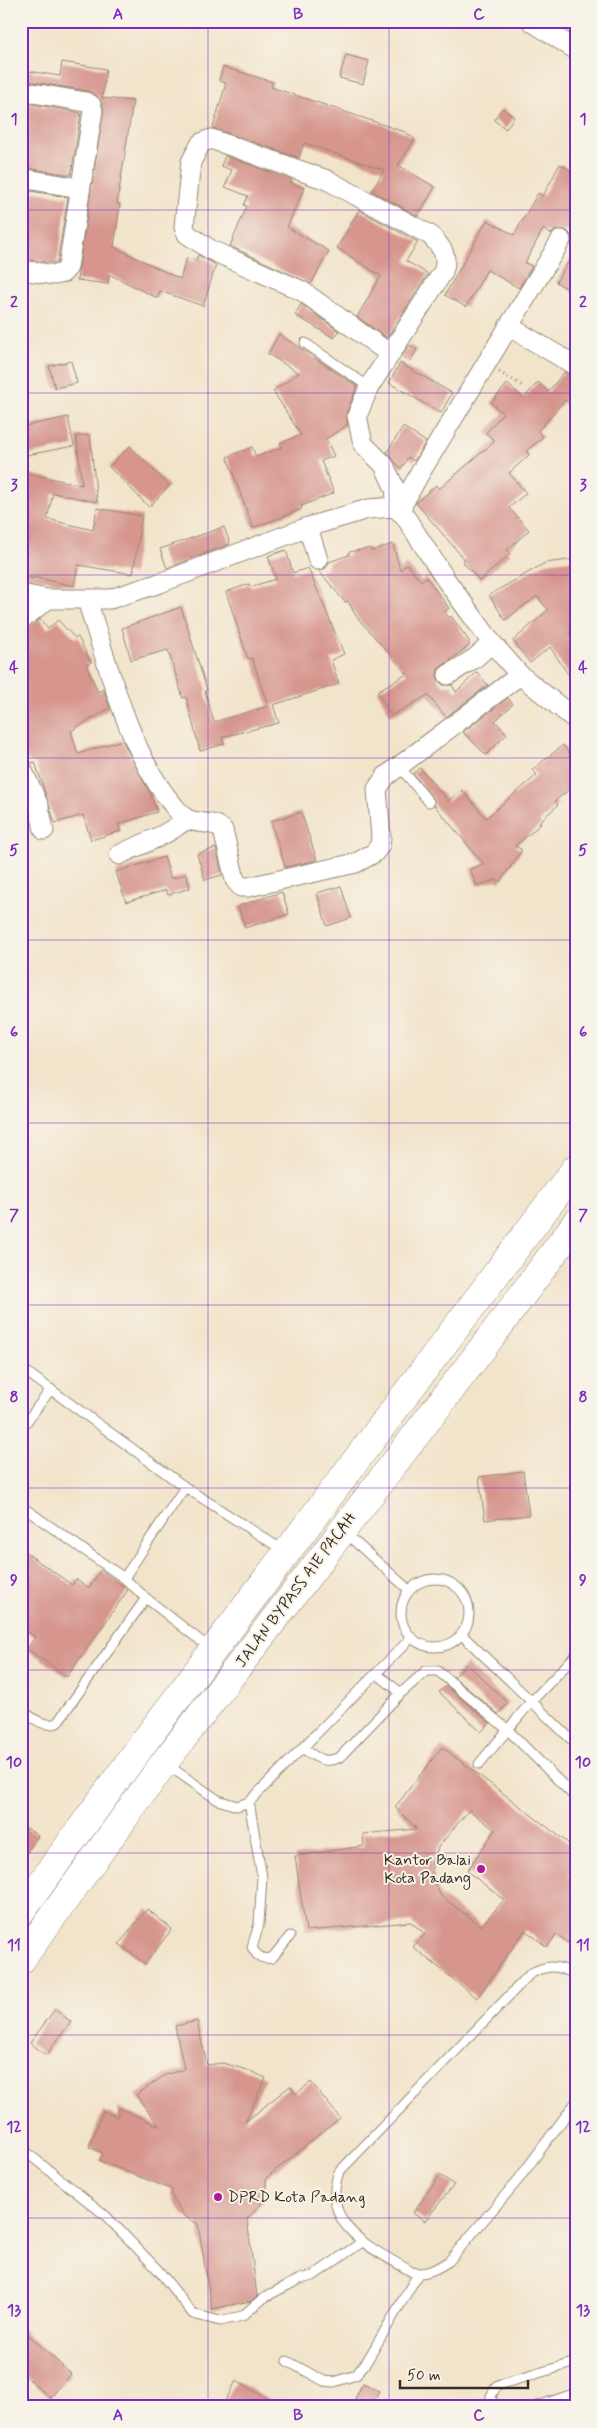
<svg xmlns="http://www.w3.org/2000/svg" width="597" height="2428" viewBox="0 0 597 2428" font-family="Mynerve,sans-serif">
  <style>
    .building { fill: #d6968e; fill-rule: evenodd }
    .lines { fill: none; stroke-linecap: round; stroke-linejoin: round }
    .lane-casing { stroke: #968774; stroke-width: 11 }
    .street-casing { stroke: #968774; stroke-width: 21 }
    .highway-casing { stroke: #968774; stroke-width: 29 }
    .path { stroke: #968774; stroke-width: 3; stroke-dasharray: 1 4; stroke-linecap: butt }
    .lane { stroke: #fff; stroke-width: 9 }
    .street { stroke: #fff; stroke-width: 19 }
    .highway { stroke: #fff; stroke-width: 28 }
    .grid { fill: none; stroke: #7b2cbf; stroke-width: 1; stroke-opacity: 0.55 }
    .poi-dot { fill: #b5179e; stroke: #f7f3e8; stroke-width: 2 }
    .labels { text-anchor: middle; dominant-baseline: central; stroke-width: 4; stroke-linejoin: round; paint-order: stroke }
    .street-label { font-size: 16px; fill: #3b2a1e; stroke: #f7f3e8 }
    .poi-label { font-size: 16px; fill: #3b2a1e; stroke: #f7f3e8; text-anchor: end }
    .neatline { fill: none; stroke: #7b2cbf; stroke-width: 2 }
    .grid-label { font-size: 16px; text-anchor: middle; font-weight: bold; fill: #7b2cbf }
  </style>
  <rect width="100%" height="100%" fill="#f7f3e8"/>
  <filter id="ink" filterUnits="userSpaceOnUse"><feTurbulence type="fractalNoise" baseFrequency=".02" numOctaves="2"/><feDisplacementMap in="SourceGraphic" scale="10" xChannelSelector="R" yChannelSelector="G"/><feConvolveMatrix kernelMatrix="1 2 1 2 8 2 1 2 1" color-interpolation-filters="sRGB"/></filter>
  <filter id="wash" filterUnits="userSpaceOnUse"><feTurbulence type="fractalNoise" baseFrequency=".0096" numOctaves="4" result="noise"/><feDisplacementMap in="SourceGraphic" scale="20" xChannelSelector="R" yChannelSelector="G"/><feGaussianBlur stdDeviation="1.12" result="paint"/><feColorMatrix in="noise" values="0 0 0 0 0 0 0 0 0 0 0 0 0 0 0 0 0 1.4 0 .05"/><feComposite in="paint" operator="in"/></filter>
  <g filter="url(#wash)">
    <rect width="100%" height="100%" fill="#f2e4cb"/>
    <g id="blocks">
      <path class="building" d="M346 55 369 61 363 84 339 78Z
        M62 62 106 69 102 98 133 101 117 204H120L114 247 180 279 187 258 196 261 198 255 216 265 203 306 160 291 157 298 109 274 108 284 77 280 104 107 97 96 88 91 21 80V70L60 76Z
        M223 67 273 82 271 87 405 132 415 139 398 165 435 187 418 216 372 191 384 170 304 143 299 158 213 128 226 83 219 81Z
        M21 102 81 113 71 175 21 167Z
        M502 108 514 117 506 129 494 120Z
        M225 156 292 180 291 183 304 188 287 227 329 251 311 284 230 246 247 206 244 205 248 196 225 187 232 170 221 166Z
        M560 164 576 173V248L571 245V235L566 230H556L551 234 543 229 525 263 532 266 519 288 487 270 466 307 445 295 487 220 514 235 538 193 543 196Z
        M30 191 68 197 57 263 21 259 24 222Z
        M359 210 418 242 406 261 428 274 387 338 357 317 381 276 337 248Z
        M576 250V294L556 282Z
        M301 304 339 331 334 338 295 315Z
        M279 334 357 386 347 412V425L326 439 334 456 321 461 334 493 301 506 302 509 253 528 227 457 252 447 256 457 282 447 280 443 301 435 273 391 299 373 268 354Z
        M410 345 417 350 410 361 402 356Z
        M71 361 77 383 55 388 49 366Z
        M400 363 452 393 441 413 389 383Z
        M564 372 576 377V409L565 400 538 431 543 437 526 451 529 455 509 473 526 493 509 508 529 530 507 550 510 554 480 581 463 562 465 560 416 503 436 485 439 489 495 441 486 433 503 413 491 403 507 384 524 398 538 382 548 392Z
        M68 417 74 446 21 456V427Z
        M403 427 426 442 414 461 408 457 401 469 387 452Z
        M90 435 97 502 53 493 47 519 93 530 97 508 142 516 133 574 78 565 74 586 33 577V579L21 576V472L82 485 76 436Z
        M130 446 169 486 149 507 109 467Z
        M224 527 230 544 167 568 160 549Z
        M393 544 400 570 407 564 421 581 426 577 449 608 445 612 449 618 451 616 469 641V646L438 669 437 675 439 681 443 685H452L456 692 477 672 488 685 446 717 428 695 391 716 377 691 407 674 356 616 348 601 345 602 319 571 326 568 329 562 349 555V552L370 548 371 551Z
        M286 550 293 573 308 568 344 654 331 660 339 684 273 705 279 723 222 737 224 744 200 751 186 697 183 698 168 650 131 660 122 628 181 607 207 690 205 691 214 722 268 706 252 658 248 659 226 592 249 584 250 587 276 579 268 556Z
        M576 559V626L569 632 576 642V686L550 647 530 663 513 641 548 610 537 596 505 620 489 595 545 563Z
        M40 619 48 629 58 620 75 638 78 637 91 663 86 665 98 692 103 689 104 691 110 708 71 731 78 754 122 740 151 795 157 812 118 824 121 831 91 840 83 815 55 823 35 762 32 763 23 756 21 750V631Z
        M508 698 513 704 495 721 507 734 486 755 463 732Z
        M563 745 576 762V784L555 801 558 805 539 822 541 824 515 846 522 850 500 882 495 880 477 886 470 869 484 864 434 805V798L413 774 420 768 448 801 462 790 486 818 537 775 532 770Z
        M301 812 317 860 285 867 271 821Z
        M216 848 222 875 205 880 197 854Z
        M164 857 171 879 186 874 190 888 168 895 166 890 126 902 116 872Z
        M341 886 351 918 327 926 317 893Z
        M282 892 289 914 245 928 238 906Z
        M523 1471 529 1515 485 1520 479 1477Z
        M21 1549 72 1585 76 1579 89 1588 101 1570 128 1590 67 1677 27 1649 35 1637 21 1628Z
        M467 1664 508 1703 498 1714 454 1677Z
        M446 1686 490 1723 481 1732 439 1692Z
        M442 1747 576 1849V1862L567 1874 576 1881V1949L557 1934 547 1947 525 1930 477 1998 413 1947 425 1934 411 1922 306 1931 295 1856 364 1846 363 1834 417 1829 395 1807ZM469 1810 495 1830 467 1871 504 1900 481 1926 441 1896 435 1884 431 1862 439 1846Z
        M21 1824 38 1836 21 1860Z
        M147 1909 172 1929 145 1964 119 1944Z
        M55 2009 71 2022 46 2055 30 2043Z
        M197 2021 207 2065 223 2063 250 2071 266 2078 245 2122 290 2086 296 2094 311 2082 340 2118 266 2178V2194L261 2204 247 2219 257 2296 251 2301 212 2309 198 2224 184 2216 173 2199 171 2189 100 2161 103 2153 89 2147 103 2111 117 2117 119 2108 159 2126 136 2095 165 2075 184 2069 175 2026Z
        M440 2175 454 2185 425 2221 413 2213Z
        M21 2328 71 2374 50 2398 21 2372Z
        M236 2381 283 2407H222Z
        M363 2383 379 2391 371 2407H351Z"/>
    </g>
  </g>
  <g filter="url(#ink)">
    <use href="#blocks" fill-opacity="0" stroke="#968774" stroke-width="1"/>
    <g class="lines">
      <defs>
        <path id="lane" d="M305 343 369 387
          M399 766 429 802
          M21 1368 185 1487 284 1551
          M21 1429 51 1389
          M21 1506 124 1578 146 1598 57 1723C43 1728 32 1717 21 1710
          M344 1532 409 1590
          M124 1578 185 1487
          M401 1613a34 34 0 1 1 68 0a34 34 0 1 1-68 0Z
          M146 1598 211 1649
          M462 1635 576 1744
          M377 1674 401 1693
          M302 1748C316 1757 324 1765 340 1757L401 1693 426 1671H438L508 1730 576 1798
          M166 1764 218 1800 237 1806 249 1802 411 1638
          M479 1764 531 1702 576 1655
          M249 1802 262 1877 259 1924 252 1947C256 1956 262 1960 272 1958L290 1936
          M576 1975C558 1965 547 1964 530 1974L339 2172C319 2227 374 2249 412 2272 425 2276 438 2268 449 2261L518 2180 576 2102
          M21 2148 105 2215 159 2271 193 2314 220 2321 242 2316 265 2297 300 2279 313 2276 362 2242
          M287 2361 324 2381 334 2382 356 2375 367 2361 418 2274
          M494 2407 491 2396 496 2387 505 2383 576 2362
          M535 2407 576 2393"/>
        <path id="street" d="M531 21 576 50
          M21 91 86 102 91 105 93 111 68 267 63 273 54 275 21 270
          M21 178 79 188
          M510 327 576 366
          M390 354 302 291 211 250 187 234 184 227 191 162 201 143 211 139 327 180 430 235C442 247 449 256 443 272L369 387 357 416 363 444 384 465 396 491 394 507
          M399 511 420 473 561 240
          M308 527 318 560
          M21 594 48 599H110L157 584 308 527 368 509 394 507 404 515 446 580 492 643 520 675 576 720
          M87 600C107 662 131 758 174 806 177 810 183 817 187 819 199 825 214 820 223 830L235 880 241 887H248L356 863 374 853 380 845 381 837 377 789 386 776 520 675
          M21 620 48 599
          M448 675 475 658 492 643
          M21 767 39 806 44 830
          M119 855C142 843 166 837 186 819"/>
        <path id="highway" d="M21 1911 141 1746 576 1168
          M21 1960 164 1763 485 1345 576 1223"/>
      </defs>
      <use href="#lane" class="lane-casing"/>
      <use href="#street" class="street-casing"/>
      <use href="#highway" class="highway-casing"/>
      <path class="path" d="M499 372 523 386"/>
      <use href="#lane" class="lane"/>
      <use href="#street" class="street"/>
      <use href="#highway" class="highway"/>
    </g>
  </g>
  <path class="grid" d="M208 21V2407M389 21V2407M21 210H576M21 393H576M21 575H576M21 758H576M21 940H576M21 1123H576M21 1305H576M21 1488H576M21 1670H576M21 1853H576M21 2035H576M21 2218H576"/>
  <g class="poi-dot">
    <circle cx="481" cy="1869" r="5"/>
    <circle cx="218" cy="2197" r="5"/>
  </g>
  <g class="labels">
    <g class="street-label">
      <text transform="translate(296 1590) rotate(-53)">JALAN BYPASS AIE PACAH</text>
    </g>
    <g class="poi-label">
      <text x="471" y="1860">Kantor Balai<tspan x="471" dy="18">Kota Padang</tspan></text>
      <text x="228" y="2197" text-anchor="start">DPRD Kota Padang</text>
    </g>
  </g>
  <rect width="597" height="2428" fill="none" stroke="#f7f3e8" stroke-width="55"/>
  <path d="M400 2380v8h128v-8" fill="none" stroke="#3b2a1e" stroke-width="2.5"/>
  <text x="407" y="2380" font-size="15" fill="#3b2a1e" stroke="#f7f3e8" stroke-width="4" paint-order="stroke">50 m</text>
  <rect x="28" y="28" width="542" height="2372" class="neatline"/>
  <g class="grid-label">
    <text x="118" y="19">A</text>
    <text x="298" y="19">B</text>
    <text x="479" y="19">C</text>
    <text x="14" y="124">1</text>
    <text x="583" y="124">1</text>
    <text x="14" y="307">2</text>
    <text x="583" y="307">2</text>
    <text x="14" y="490">3</text>
    <text x="583" y="490">3</text>
    <text x="14" y="672">4</text>
    <text x="583" y="672">4</text>
    <text x="14" y="855">5</text>
    <text x="583" y="855">5</text>
    <text x="14" y="1037">6</text>
    <text x="583" y="1037">6</text>
    <text x="14" y="1220">7</text>
    <text x="583" y="1220">7</text>
    <text x="14" y="1402">8</text>
    <text x="583" y="1402">8</text>
    <text x="14" y="1585">9</text>
    <text x="583" y="1585">9</text>
    <text x="14" y="1767">10</text>
    <text x="583" y="1767">10</text>
    <text x="14" y="1950">11</text>
    <text x="583" y="1950">11</text>
    <text x="14" y="2132">12</text>
    <text x="583" y="2132">12</text>
    <text x="14" y="2315">13</text>
    <text x="583" y="2315">13</text>
    <text x="118" y="2420">A</text>
    <text x="298" y="2420">B</text>
    <text x="479" y="2420">C</text>
  </g>
</svg>
